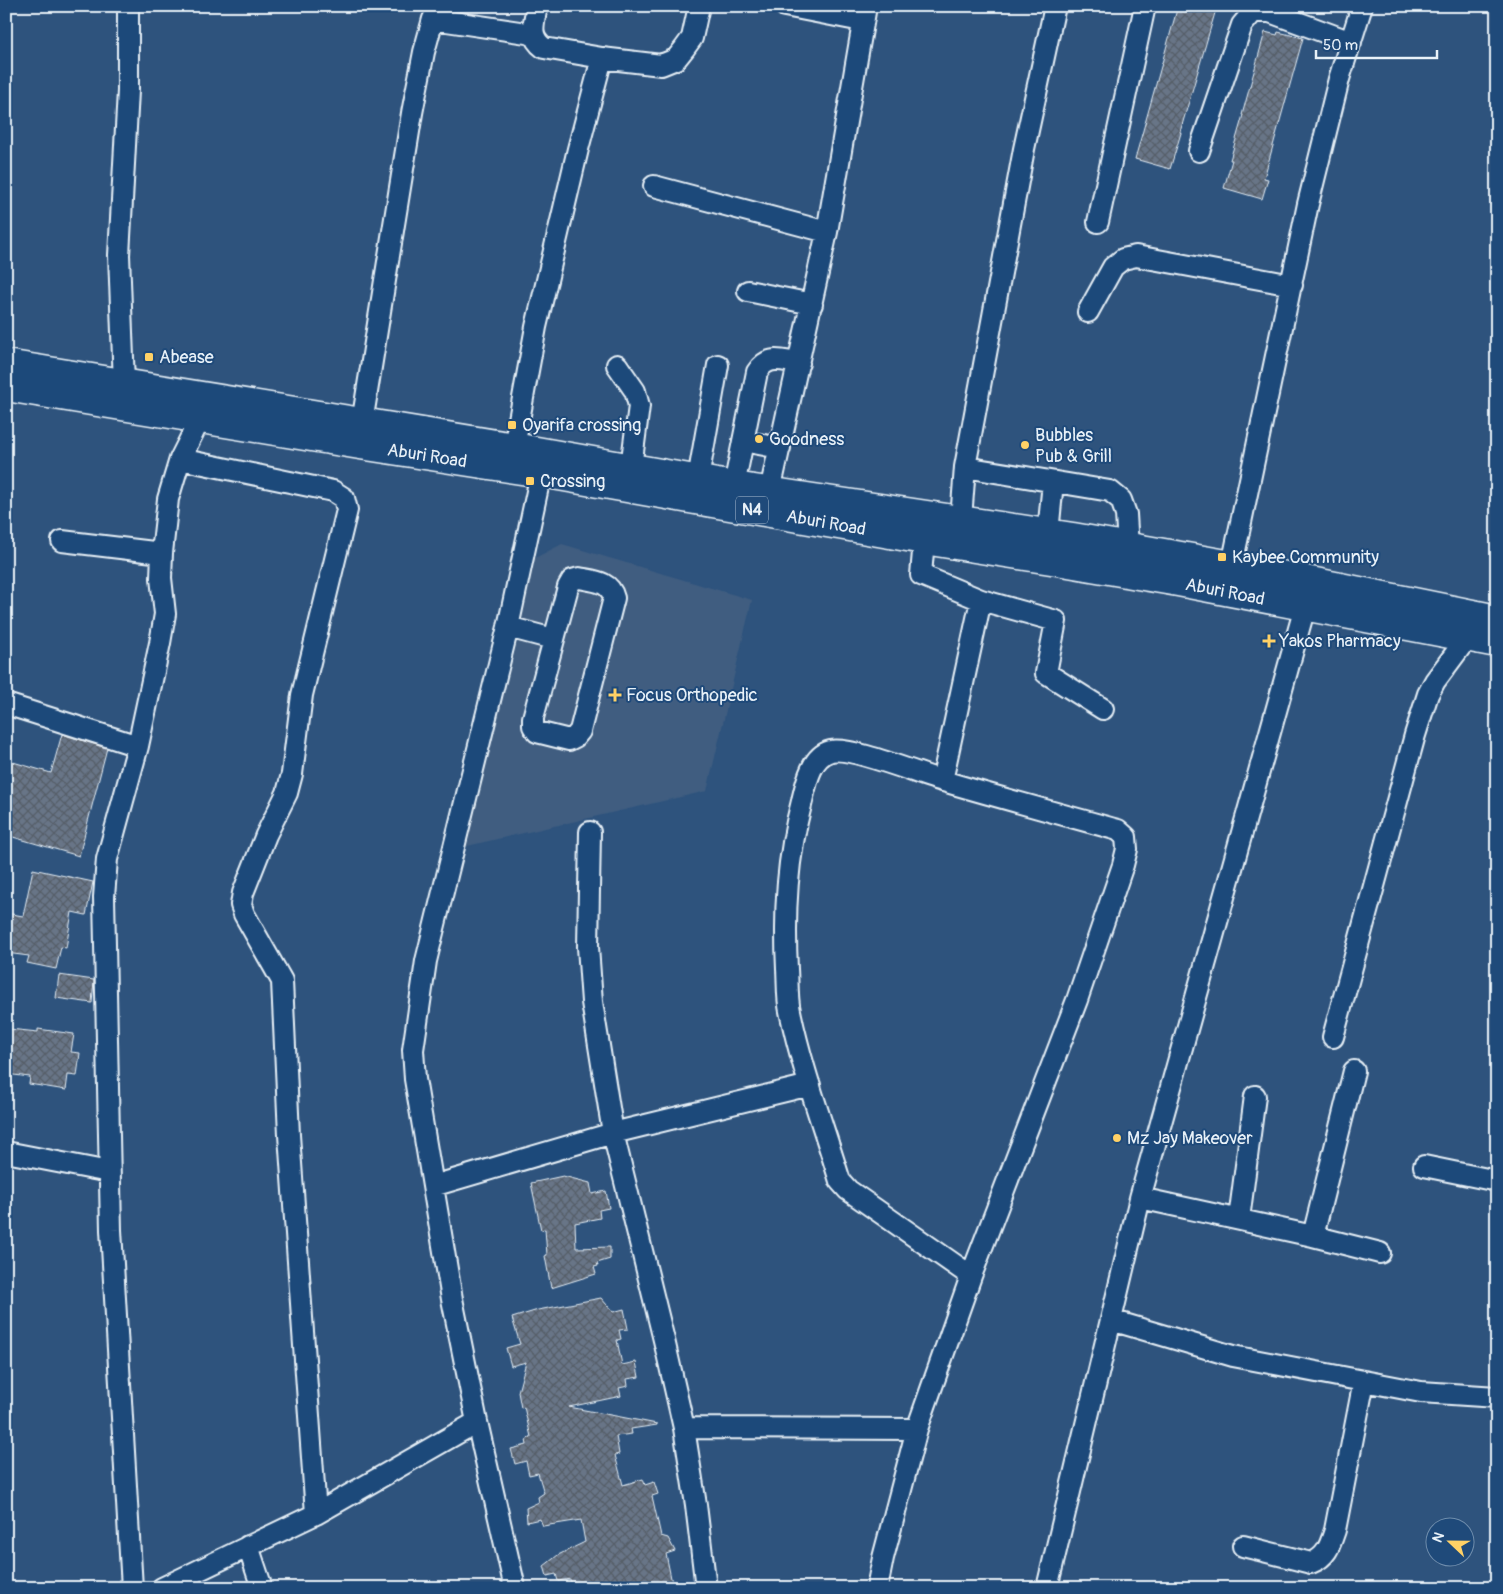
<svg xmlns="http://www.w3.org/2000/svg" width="1503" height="1594" viewBox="0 0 1503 1594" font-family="Pangolin,sans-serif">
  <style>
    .built { fill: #3f5d80 }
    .building { fill: url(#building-cross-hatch); stroke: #e8f1f8 }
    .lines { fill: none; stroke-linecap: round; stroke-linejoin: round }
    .minor-casing { stroke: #e8f1f8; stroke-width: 24 }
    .highway-casing { stroke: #e8f1f8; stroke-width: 31 }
    .minor { stroke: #1f4a7a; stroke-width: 20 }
    .highway { stroke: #1f4a7a; stroke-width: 28 }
    .poi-dot { fill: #ffd166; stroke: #1f4a7a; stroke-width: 2 }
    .labels { text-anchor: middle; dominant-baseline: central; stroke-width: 4; stroke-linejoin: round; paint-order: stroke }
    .shield { fill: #1f4a7a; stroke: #acbfd2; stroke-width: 1 }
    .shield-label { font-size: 16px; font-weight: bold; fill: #e8f1f8 }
    .poi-label { font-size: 18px; fill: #e8f1f8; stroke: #1f4a7a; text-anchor: start }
    .street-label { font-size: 18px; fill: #e8f1f8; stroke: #1f4a7a }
  </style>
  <defs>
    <pattern id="building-cross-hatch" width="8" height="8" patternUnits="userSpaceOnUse" patternTransform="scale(1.25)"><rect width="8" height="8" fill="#687587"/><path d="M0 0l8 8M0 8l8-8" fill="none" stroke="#575e68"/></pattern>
  </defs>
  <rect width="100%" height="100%" fill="#2e537d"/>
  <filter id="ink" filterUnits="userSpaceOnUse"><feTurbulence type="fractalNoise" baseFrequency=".02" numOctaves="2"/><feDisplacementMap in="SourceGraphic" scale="10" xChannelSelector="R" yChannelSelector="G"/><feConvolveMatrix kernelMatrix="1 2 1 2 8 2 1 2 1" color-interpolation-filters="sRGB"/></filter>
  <g filter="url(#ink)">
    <path class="built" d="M562 544 752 600 707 791 463 847 533 559Z"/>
    <path class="building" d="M1178 6H1217L1180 132 1181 133 1170 169 1135 159Z
      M1265 32 1277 35 1278 32 1303 38 1264 178 1268 179 1262 199 1224 188 1232 160H1230L1243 115H1242Z
      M62 734 107 748 79 856 6 835V760L51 773Z
      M33 869 93 882 86 915 72 912 66 948 61 947 56 969 27 963 29 956 6 953V913L23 916Z
      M59 975 94 980 92 1003 56 998Z
      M9 1029 38 1032V1029L74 1034 71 1052 80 1053 77 1076 68 1075 66 1090 29 1084 30 1077 6 1074V1048Z
      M563 1176 590 1183 592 1194 606 1191 609 1208 599 1210 600 1218 575 1223 576 1248 610 1247V1259L597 1263 598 1266 594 1267 596 1274 551 1288 545 1256 547 1255 545 1229 541 1230 531 1183Z
      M601 1298 613 1312 624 1309 628 1329 619 1330 621 1339 617 1340 622 1365 636 1362 639 1377 627 1379 628 1386 619 1388 621 1396 569 1407 657 1424V1425L631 1429 632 1434 616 1436 619 1454 615 1455 623 1485 643 1479 645 1485 654 1482 658 1494 652 1496 661 1536 668 1538 675 1551 666 1554 673 1588H571L570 1579 558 1581 556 1574 547 1576 544 1566 558 1555 585 1542 581 1520 543 1526 540 1519 527 1522 526 1508 539 1502 538 1497 544 1493 538 1473 529 1475 526 1461 515 1464 511 1449 527 1445 526 1440 531 1437 524 1407 521 1408 518 1392 526 1362 511 1366 506 1348 520 1344 512 1318 538 1310Z"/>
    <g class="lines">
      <defs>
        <path id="minor" d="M537 6C534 24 528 36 544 48L602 58
          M785 6 862 21
          M1199 151 1242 25 1253 12H1270L1351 42
          M654 186 827 232
          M1098 222 1145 6
          M748 291 812 304
          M1088 312 1113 267 1123 259 1136 256 1292 285
          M617 365 635 391 639 406 631 467
          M124 384 119 255 128 91V6
          M362 423 412 113 424 52 433 19 533 34
          M743 441 780 448
          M514 447 536 327 578 149 602 58 661 65 676 59 684 49 692 38 699 6
          M180 459 333 491 344 498 347 510 302 695 292 774 287 793 266 835 243 893 241 905 244 914 282 981 289 1135 316 1514
          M965 467 1110 491 1121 500 1126 514 1128 547
          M698 479 718 365
          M734 486 757 372C768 354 781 361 799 363
          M770 491 827 232 866 6
          M961 519 965 467 1024 149 1055 6
          M1048 533 1053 482
          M924 540 921 575 981 600 1056 621 1046 673 1103 709
          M62 541 162 553
          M1232 565 1308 204 1339 79 1362 6
          M579 578C594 581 610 581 614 598L580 731 575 737 569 740 537 732 533 726V718L568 587 572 580Z
          M508 627 553 639
          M6 704 138 746
          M942 781 981 600
          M590 832 588 947 592 1002 613 1133 664 1340 684 1428 696 1505 706 1588
          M1333 1037 1415 735 1428 694 1435 681 1467 638
          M6 1152 109 1172
          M1424 1166 1497 1181
          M433 1186 613 1133 810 1085
          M1140 1198 1313 1236 1380 1253
          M1239 1219 1255 1096
          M1313 1236 1354 1071
          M1111 1320 1233 1356 1421 1392 1497 1397
          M684 1428 917 1429
          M248 1546 262 1588
          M1243 1546 1311 1563C1327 1557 1330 1545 1335 1530L1364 1381
          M132 1588 111 1230 104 897 107 859 138 746 160 643 165 614 161 578 162 553 168 499 180 459 200 419
          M162 1588 316 1514 477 1422
          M515 1588 477 1422 452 1299 415 1079 413 1050 426 961 508 627 541 473
          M877 1588 883 1558 917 1429 971 1276 1077 1000 1123 865 1127 849 1126 837 1118 830C1060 814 1001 798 943 781 920 775 851 746 831 751 811 756 806 784 802 801 787 858 784 911 787 969 788 983 787 998 790 1011 802 1069 823 1125 840 1181L848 1190 971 1276
          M1047 1588 1140 1198 1305 607"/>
        <path id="highway" d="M6 364 514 447 734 486 1073 537 1232 565 1497 619
          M6 387 360 445 541 473 924 540 1051 560 1178 582 1497 643"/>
      </defs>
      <use href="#minor" class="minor-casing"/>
      <use href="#highway" class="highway-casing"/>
      <use href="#minor" class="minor"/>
      <use href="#highway" class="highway"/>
    </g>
  </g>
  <g class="poi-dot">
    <rect x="144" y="352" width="10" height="10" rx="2.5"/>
    <rect x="507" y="420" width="10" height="10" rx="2.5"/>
    <circle cx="759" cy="439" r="5"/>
    <circle cx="1025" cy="445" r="5"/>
    <rect x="525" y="476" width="10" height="10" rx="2.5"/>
    <rect x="1217" y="552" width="10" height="10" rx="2.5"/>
    <path d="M1266.5 633.5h5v5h5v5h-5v5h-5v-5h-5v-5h5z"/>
    <path d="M612.5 687.5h5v5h5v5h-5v5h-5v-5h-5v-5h5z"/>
    <circle cx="1117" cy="1138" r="5"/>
  </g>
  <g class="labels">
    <rect class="shield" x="736" y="496.5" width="32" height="27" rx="4"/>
    <g class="shield-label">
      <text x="752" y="510">N4</text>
    </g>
    <g class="poi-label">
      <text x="159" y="357">Abease</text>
      <text x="522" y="425">Oyarifa crossing</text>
      <text x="1035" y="435">Bubbles<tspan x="1035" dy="21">Pub &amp; Grill</tspan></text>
      <text x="769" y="439">Goodness</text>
      <text x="540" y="481">Crossing</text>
      <text x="1232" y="557">Kaybee Community</text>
      <text x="1279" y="641">Yakos Pharmacy</text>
      <text x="626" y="695">Focus Orthopedic</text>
      <text x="1127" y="1138">Mz Jay Makeover</text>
    </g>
    <g class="street-label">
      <text transform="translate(427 456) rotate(9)">Aburi Road</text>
      <text transform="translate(826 523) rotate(10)">Aburi Road</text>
      <text transform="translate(1225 592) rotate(11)">Aburi Road</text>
    </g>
  </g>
  <rect width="1503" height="1594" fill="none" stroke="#1f4a7a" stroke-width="25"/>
  <rect x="12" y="12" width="1478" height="1569" fill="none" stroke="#e8f1f8" stroke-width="2" filter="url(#ink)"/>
  <g transform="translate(1450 1542) rotate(292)"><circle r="24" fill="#1f4a7a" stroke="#6f8dac"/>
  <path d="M0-4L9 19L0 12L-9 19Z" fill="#ffd166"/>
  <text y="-8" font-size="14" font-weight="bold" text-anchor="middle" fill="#e8f1f8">N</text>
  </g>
  <path d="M1316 50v8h121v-8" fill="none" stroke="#e8f1f8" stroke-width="2.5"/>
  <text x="1323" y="50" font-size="15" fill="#e8f1f8" stroke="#1f4a7a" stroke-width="4" paint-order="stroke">50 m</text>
</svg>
